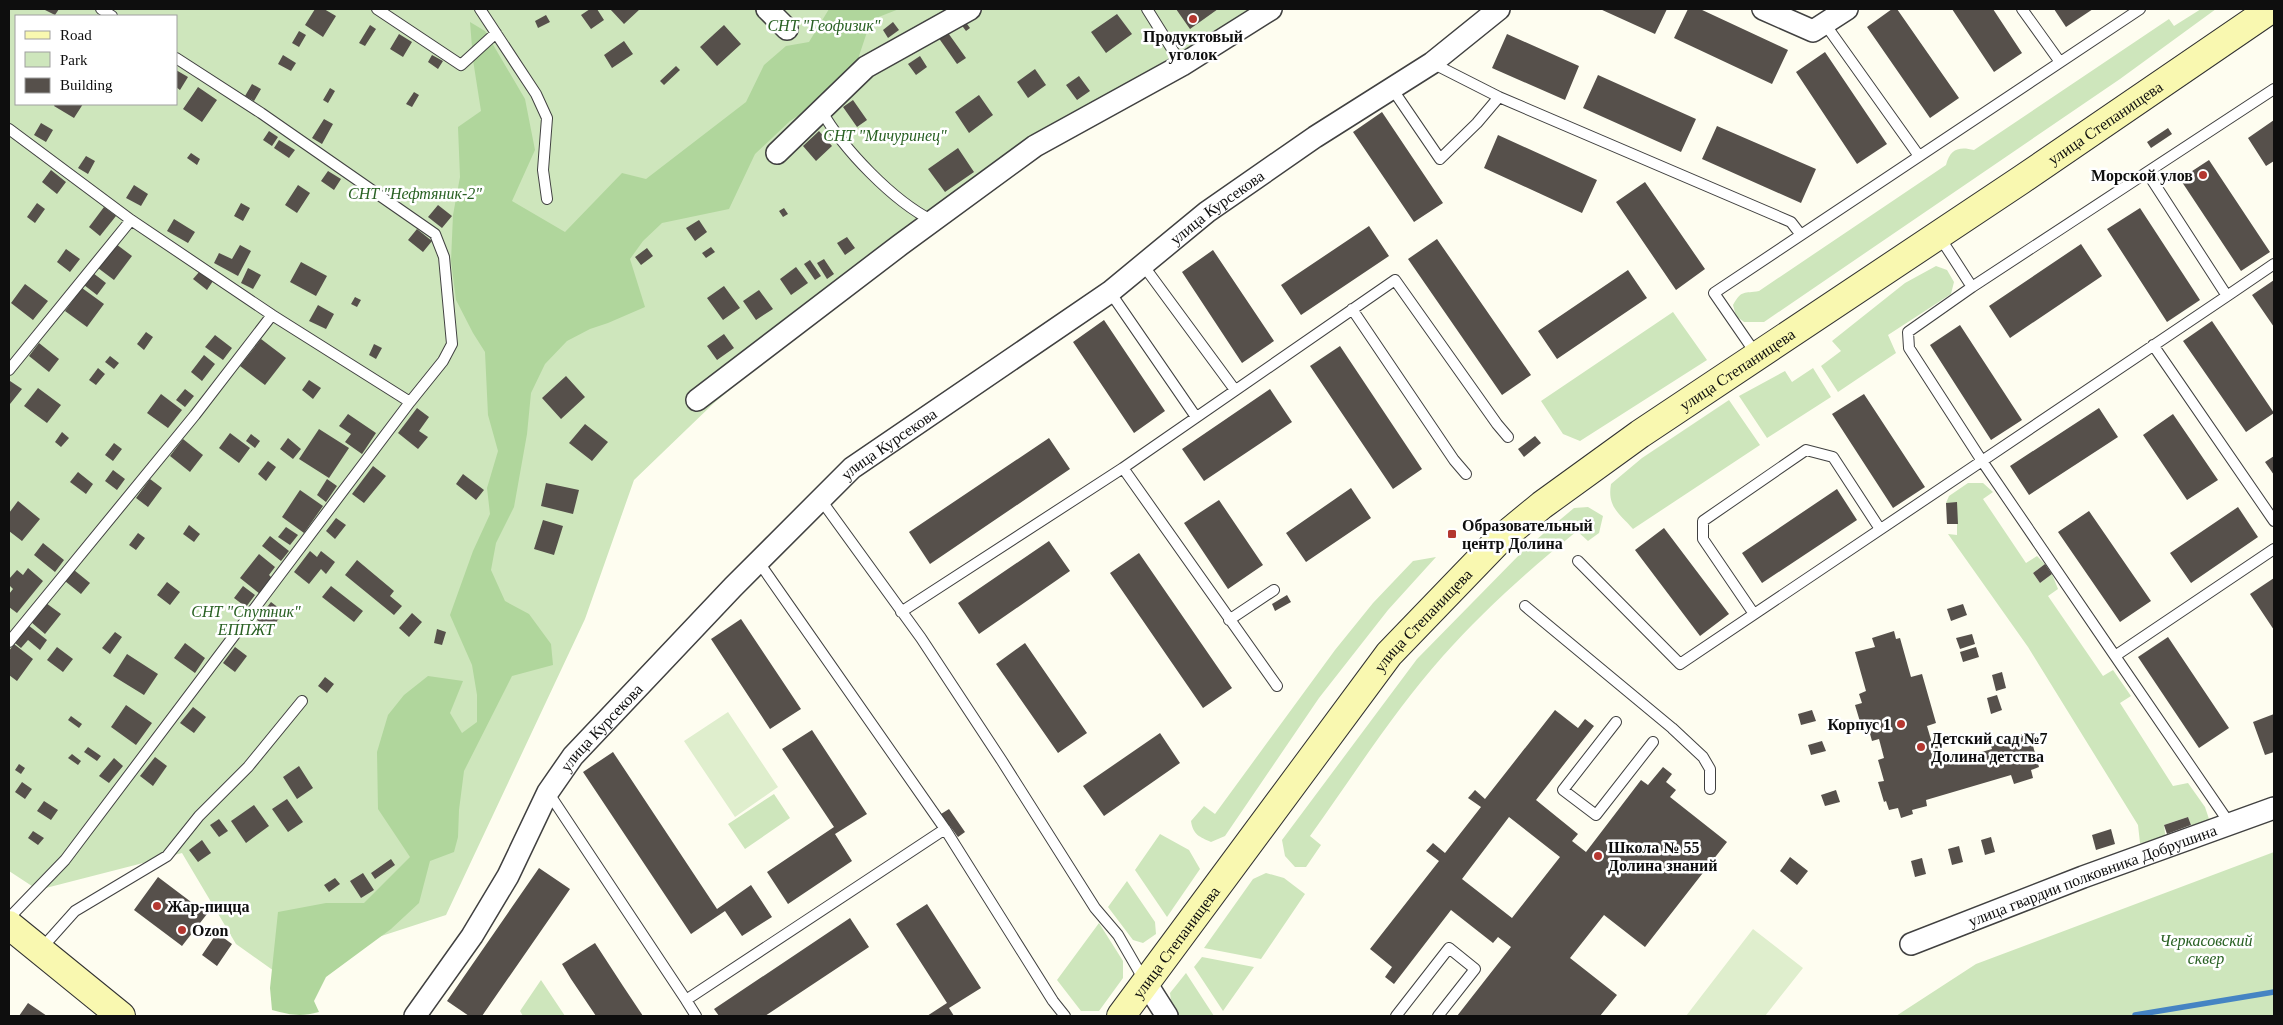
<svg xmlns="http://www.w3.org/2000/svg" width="2283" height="1025" viewBox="0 0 2283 1025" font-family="Georgia,serif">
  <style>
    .green { fill: #cee6bc; fill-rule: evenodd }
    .forest { fill: #b0d69c }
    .pitch { fill: #dfeecd }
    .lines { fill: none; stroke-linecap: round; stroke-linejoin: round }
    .stream { stroke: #4584c3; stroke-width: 5.5 }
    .building { fill: #56504b; fill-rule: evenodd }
    .lane-casing { stroke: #414141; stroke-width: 12 }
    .street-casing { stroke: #414141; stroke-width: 24 }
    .secondary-casing { stroke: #303030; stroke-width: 30 }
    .lane { stroke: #fff; stroke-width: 10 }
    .street { stroke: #fff; stroke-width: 21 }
    .secondary { stroke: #f9f8b0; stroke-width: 28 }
    .poi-dot { fill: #b43730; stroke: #fff; stroke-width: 2 }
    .labels { text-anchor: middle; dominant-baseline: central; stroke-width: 5; stroke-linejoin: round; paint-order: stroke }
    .park-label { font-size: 16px; font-style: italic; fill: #296123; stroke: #fff }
    .poi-label { font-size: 16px; font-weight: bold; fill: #0e0e0e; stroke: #fff; text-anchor: start }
    .street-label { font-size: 16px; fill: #0e0e0e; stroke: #fff }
  </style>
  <rect width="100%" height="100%" fill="#fefdf0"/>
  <path class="green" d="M9 9H1259L1084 124 799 333 714 403 634 480 585 619 446 915 274 971 236 944 182 853 38 890 9 871ZM16 16H176V104H16Z
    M2201 9H2216L2120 79 1764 322H1744L1736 316 1733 305C1742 289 1744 294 1759 291L1946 165C1950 149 1959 146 1974 150L2169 19 2174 26Z
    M1936 266 1947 270 1954 282 1951 294 1888 335 1896 353 1838 392 1821 366 1841 351 1832 341 1905 283Z
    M1673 312 1707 360 1580 441 1563 434 1541 401Z
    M1813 368 1831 397 1767 438 1739 396 1785 371 1792 382Z
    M1729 400 1760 445 1633 529C1619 513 1607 507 1611 484L1642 458Z
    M1968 483H1983L1993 492 1983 499 2026 563 2037 556 2045 564 2033 573 2040 583 2052 574 2058 589 2048 596 2103 676 2113 670 2131 696 2120 703 2173 786 2188 783 2205 807 2209 819 2204 826 2191 825 2188 817 2164 825 2166 841 2140 843 2138 825 2028 647 1948 534 1957 535V503H1946L1949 496Z
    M1588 507 1603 516 1599 533 1588 541 1577 531C1530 569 1484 610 1443 656 1394 711 1353 776 1310 836L1321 845 1306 867H1295L1285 856 1282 840 1417 659 1524 550 1574 508Z
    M1436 557 1388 610 1319 698 1225 836 1211 842C1200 837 1193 835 1191 821L1204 806 1215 814 1335 650 1373 603 1413 561Z
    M774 794 790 818 745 849 728 824Z
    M1160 834 1189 850 1200 869 1167 917 1135 870Z
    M2274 852V1016H1896L1976 964Z
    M1266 873 1284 878 1305 894 1261 959 1204 948 1253 879Z
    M1127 881 1155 922 1156 934 1143 943 1133 940 1108 907Z
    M1099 923 1123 961V978L1099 1011H1081L1057 980Z
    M1202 957 1254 967 1223 1011 1194 967Z
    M1186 973 1214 1016H1177L1172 1009 1170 993Z
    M541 980 565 1016H523L520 1011Z"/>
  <path class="forest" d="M829 9H899L871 20 855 68 824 99 790 121 755 154 729 209 662 223 643 241 630 259 645 307 608 323 590 329 567 341 545 364 531 393 527 434 514 507 496 543 491 570 505 601 529 614 551 644 553 665 512 676 464 771 459 810 458 837 454 852 430 861 419 903 391 929 326 977 314 1001 319 1012C301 1017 290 1015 272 1010L270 988 278 912 326 903H364L410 857 378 809 377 752 388 715 404 695 428 676 463 681 450 713 462 733 477 722V695L472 665 450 615 473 551 490 514 487 488 498 451 488 415 485 352 473 333 456 300 451 261 453 215 460 177 458 127 481 111 473 60 470 22 485 31 525 99 535 150 512 201 565 232 622 173 646 179 746 102 764 65 786 46 809 42Z"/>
  <path class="pitch" d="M728 712 778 787 735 817 684 741Z
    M1753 929 1803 968 1765 1016H1686Z"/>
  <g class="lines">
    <path class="stream" d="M2135 1015 2274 992"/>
  </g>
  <path class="building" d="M43 9H59L55 15Z
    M315 9H324L336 16 323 37 305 25Z
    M590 9H597L604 20 591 29 581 15Z
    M610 9H640L624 24Z
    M1176 9H1218L1190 29Z
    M1600 9H1667L1655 34Z
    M1688 9H1700L1788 50 1772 84 1674 38Z
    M1892 9H1897L1959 98 1930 118 1867 27Z
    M1952 9H1993L2022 53 1994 72Z
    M2054 9H2093L2066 27Z
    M1117 14 1132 34 1106 53 1091 32Z
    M546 15 550 22 538 28 535 21Z
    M964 20 970 28 966 31 960 23Z
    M893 22 899 30 888 38 883 30Z
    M370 25 376 29 365 46 359 43Z
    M724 25 741 44 717 66 700 47Z
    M946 30 966 58 957 64 938 37Z
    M299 31 306 35 299 47 292 43Z
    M399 34 412 42 403 57 390 49Z
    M1507 34 1579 66 1565 100 1492 68Z
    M624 41 633 54 612 68 604 55Z
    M1825 52 1887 144 1857 164 1796 72Z
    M283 55 296 63 291 71 278 64Z
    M432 55 443 61 438 69 428 62Z
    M920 56 927 67 916 75 908 64Z
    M676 66 680 70 664 85 660 81Z
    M1035 69 1046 85 1028 98 1017 82Z
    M176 70 188 77 180 90 176 87Z
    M1598 75 1696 119 1681 152 1583 108Z
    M1079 76 1090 91 1077 100 1066 85Z
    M252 84 261 89 254 101 245 96Z
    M198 87 217 100 202 122 183 109Z
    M330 88 335 91 328 103 323 100Z
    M414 92 419 95 412 107 406 104Z
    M979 95 993 115 969 133 955 112Z
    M853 100 867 120 857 127 843 107Z
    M55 104H83L74 118 54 106Z
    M1382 112 1443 203 1414 222 1353 132Z
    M324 119 333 124 322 144 312 138Z
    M2274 120V161L2266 166 2248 138Z
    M41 123 53 130 46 142 34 135Z
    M1717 126 1816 169 1801 203 1702 159Z
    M2168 128 2172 134 2151 148 2147 142Z
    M269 131 278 137 272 146 263 140Z
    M819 131 832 146 816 161 803 146Z
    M1498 135 1597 180 1582 213 1484 168Z
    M279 140 295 150 289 158 274 148Z
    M958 148 974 172 945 192 928 169Z
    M191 153 200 159 197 165 187 158Z
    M86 156 95 161 88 174 78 168Z
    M2209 160 2270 252 2241 271 2180 179Z
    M51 170 66 182 57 194 42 182Z
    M328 171 341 179 334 190 321 181Z
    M1645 182 1705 269 1676 290 1616 202Z
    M134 185 148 194 141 206 126 198Z
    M298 185 310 193 297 213 285 205Z
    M37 203 45 209 35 223 27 217Z
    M241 203 250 208 243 221 234 216Z
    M438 205 452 216 442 228 428 217Z
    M104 207 116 216 100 236 89 227Z
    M784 208 788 214 783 217 779 211Z
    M2140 208 2200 300 2167 322 2107 229Z
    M174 219 195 232 188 243 167 231Z
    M699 220 707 232 695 241 686 228Z
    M1369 226 1389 256 1301 315 1281 285Z
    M417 229 432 241 423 252 408 240Z
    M847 237 855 248 845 255 837 243Z
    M1437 239 1531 375 1502 395 1408 259Z
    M116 244 132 256 114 280 98 268Z
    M2081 244 2102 276 2010 338 1989 306Z
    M240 245 251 251 238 276 214 263 219 253 232 259Z
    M711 247 715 252 706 258 702 253Z
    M647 248 653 256 641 265 635 257Z
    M66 249 80 259 70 272 57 262Z
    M1213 250 1274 341 1242 363 1182 272Z
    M824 259 834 274 827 279 817 263Z
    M810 260 821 276 815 280 804 264Z
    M301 262 327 276 316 296 290 282Z
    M796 267 808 283 791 295 780 279Z
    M248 268 261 275 253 289 241 283Z
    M1628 270 1647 298 1557 359 1538 331Z
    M200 271 213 281 207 290 193 279Z
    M93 273 106 283 97 295 84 285Z
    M2274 280V327L2252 295Z
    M25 284 48 301 33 320 11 303Z
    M724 286 740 308 723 320 707 298Z
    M82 288 104 304 87 327 65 311Z
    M759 290 773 309 756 320 743 301Z
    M355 297 361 300 357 307 351 304Z
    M318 305 334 314 326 329 309 321Z
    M1104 320 1165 411 1134 433 1073 342Z
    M2212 321 2274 413 2246 432 2183 341Z
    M1960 325 2022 420 1991 440 1930 345Z
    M146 332 153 337 144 350 137 344Z
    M724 334 734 348 717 360 707 346Z
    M215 335 232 348 223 360 205 347Z
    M261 339 286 358 265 385 240 366Z
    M39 343 59 359 49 372 29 356Z
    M374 344 382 348 376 359 369 355Z
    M1340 346 1422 469 1393 489 1310 366Z
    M204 355 215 364 202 381 191 372Z
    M110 356 119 363 114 369 105 362Z
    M98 368 105 374 96 385 89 380Z
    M566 376 585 397 561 419 542 398Z
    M309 380 321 388 313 399 302 390Z
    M10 381 22 389 10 404 9 383Z
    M38 388 61 405 47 423 24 406Z
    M185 389 194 396 185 407 176 400Z
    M1270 389 1292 422 1204 481 1182 449Z
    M161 394 182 410 168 428 147 413Z
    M1864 394 1925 487 1893 508 1832 414Z
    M417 408 429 417 419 431 428 437 418 449 398 433Z
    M2099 408 2118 437 2029 495 2010 466Z
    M348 414 376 433 362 454 345 442 351 434 339 426Z
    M2173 414 2218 480 2187 500 2143 435Z
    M585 424 608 442 592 461 569 443Z
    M319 429 349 448 329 478 299 459Z
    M62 432 69 438 61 447 55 442Z
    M230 433 250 448 239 463 219 448Z
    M251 434 260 441 255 448 246 441Z
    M1535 436 1541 443 1524 457 1518 449Z
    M288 438 301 449 293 459 280 449Z
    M1049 438 1070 469 930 564 909 532Z
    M183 439 203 455 190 472 170 456Z
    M114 443 122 449 113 461 105 455Z
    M2274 456V475L2265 462Z
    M268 461 276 467 266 481 258 474Z
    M373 466 386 476 364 503 352 494Z
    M113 470 125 479 117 490 105 481Z
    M78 472 93 484 86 494 70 482Z
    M463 474 484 490 476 500 456 484Z
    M150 479 162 488 148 507 136 498Z
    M327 479 337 486 326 502 317 495Z
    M546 483 579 490 573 514 541 506Z
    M1351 488 1371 518 1306 562 1286 533Z
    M1837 489 1857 520 1762 583 1742 553Z
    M300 490 323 506 304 533 282 517Z
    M1219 500 1263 565 1228 589 1184 523Z
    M18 501 40 519 22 541 9 531V513Z
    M1957 502 1958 524H1947L1946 503Z
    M2238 507 2258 537 2191 583 2170 553Z
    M2089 511 2151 601 2120 622 2058 532Z
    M336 518 346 525 335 539 326 531Z
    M543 520 563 526 554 555 534 549Z
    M189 525 200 534 194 542 183 534Z
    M286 527 298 535 290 545 278 537Z
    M1664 528 1729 614 1700 636 1635 550Z
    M138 533 145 538 136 550 129 545Z
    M270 536 289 551 281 561 262 546Z
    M1049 541 1070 571 979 634 958 603Z
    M43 543 64 560 55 572 34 555Z
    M310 551 317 557 321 551 335 562 326 574 321 569 309 584 294 572Z
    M1139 553 1232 688 1203 708 1110 573Z
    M259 554 275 567 269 575 272 578 260 594 240 578Z
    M357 560 394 591 390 596 402 606 394 615 345 575Z
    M2045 564 2052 574 2040 583 2033 573Z
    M28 568 43 581 17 613 9 607V594L13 589 9 585V579L17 570 23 575Z
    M74 570 90 583 81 594 65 581Z
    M2274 578V630L2250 594Z
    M167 582 180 592 170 605 157 595Z
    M243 586 255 595 246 607 234 598Z
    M331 586 363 611 354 622 322 597Z
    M1287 595 1291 602 1275 611 1272 604Z
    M271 602 284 612 270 630 257 620Z
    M46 603 61 614 45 634 31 622Z
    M1963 604 1967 615 1951 621 1947 609Z
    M412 613 422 622 409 637 399 628Z
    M741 619 801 709 770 729 711 639Z
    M28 625 47 640 40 650 28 640 21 648 15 643Z
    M437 629 446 632 442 645 434 643Z
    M1894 631 1896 639 1900 638 1911 677 1922 674 1936 723 1927 726 1932 743 1941 740 1947 762 1992 749 1990 743 2029 732 2039 767 2031 770 2033 778 2014 784 2011 775 1926 800 1927 806 1912 810 1913 814 1901 818 1898 808 1889 810 1886 801 1884 802 1878 782 1884 781 1878 760 1884 758 1879 739 1872 741 1867 723 1861 725 1855 705 1862 703 1859 694 1866 691 1855 652 1875 647 1872 638Z
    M115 632 122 637 110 654 102 648Z
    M1972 634 1975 644 1960 649 1956 638Z
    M2168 637 2229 728 2199 748 2138 657Z
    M185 643 205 658 195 673 174 658Z
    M1025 643 1087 733 1058 753 996 664Z
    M14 644 33 659 17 681 9 675V651Z
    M57 647 73 659 63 672 47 660Z
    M235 647 247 656 235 672 223 663Z
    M1976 647 1979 657 1963 662 1960 652Z
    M127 654 158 674 144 695 113 676Z
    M2002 672 2006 688 1996 691 1992 675Z
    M325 677 334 684 327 693 318 686Z
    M1997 695 2002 710 1991 714 1987 698Z
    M126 705 152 723 136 745 111 727Z
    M193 707 206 717 194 733 180 723Z
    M1555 710 1578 728 1585 719 1594 726 1536 800 1578 834 1572 841 1586 852 1641 780 1648 785 1663 767 1672 774 1666 782 1676 790 1670 797 1727 842 1645 947 1604 915 1570 958 1617 995 1600 1016H1457L1511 947 1498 937 1493 943 1451 910 1394 984 1385 977 1392 967 1370 949 1439 861 1426 851 1433 843 1445 853 1481 807 1468 798 1475 790 1485 799ZM1509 817 1560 857 1512 918 1462 879Z
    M1812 710 1816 721 1801 725 1798 714Z
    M2274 714V752L2265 755 2253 722Z
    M71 716 82 724 79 728 68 720Z
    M812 730 867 814 835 834 852 861 788 904 767 872 834 827 782 749Z
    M1160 733 1180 763 1104 816 1083 786Z
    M1822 741 1826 751 1811 755 1808 745Z
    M88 747 101 756 97 761 84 752Z
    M613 752 717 909 751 885 772 917 742 936 725 911 691 934 583 772Z
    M72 754 81 761 78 765 68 758Z
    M155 757 167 766 153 786 140 776Z
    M114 758 123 766 109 783 99 776Z
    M19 764 25 768 21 774 15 770Z
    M299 766 313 788 297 799 283 777Z
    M22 782 32 789 25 799 15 792Z
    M1836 790 1840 802 1825 806 1821 795Z
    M287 799 303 822 288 832 272 809Z
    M44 801 58 810 51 820 37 811Z
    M254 805 269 826 246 843 231 821Z
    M949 809 965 832 958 837 941 814Z
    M2188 817 2191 825 2167 834 2164 825Z
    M219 819 228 831 219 837 210 825Z
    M2111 829 2115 844 2096 850 2092 835Z
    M33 831 44 838 38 845 28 838Z
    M1991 837 1995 852 1985 855 1981 840Z
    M202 840 211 853 198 862 189 850Z
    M1959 846 1963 862 1952 865 1948 849Z
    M1790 857 1808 871 1797 885 1780 871Z
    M1922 858 1926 874 1915 877 1911 861Z
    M391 859 395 865 375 879 371 873Z
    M539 868 570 889 482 1016H469L447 1001Z
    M363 873 374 890 361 898 350 881Z
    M158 877 207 914 182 946 134 910Z
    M335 878 340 884 329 892 324 885Z
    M927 904 981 988 949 1008 954 1016H927L947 1003 896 924Z
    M850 918 869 947 765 1016H719L714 1009Z
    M217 933 232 944 217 966 202 955Z
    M595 943 623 986 643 1016H596L571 979 562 964Z
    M28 1003 47 1016H19Z"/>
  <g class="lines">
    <defs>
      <path id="lane" d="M101 9 112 16
        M377 9 461 65 496 33
        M480 9 536 94 547 118 543 170 547 199
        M1147 9 1182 65
        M2022 9 2060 62
        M1825 24 1919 156
        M1432 63 1499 97 1791 222 1801 235
        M1391 87 1440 159 1477 123 1499 97
        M821 110C843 149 893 201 933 221
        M9 129 131 220 272 315 410 402
        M1939 236 1972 287 2274 89
        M1143 265 1235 390
        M1972 287 1908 332 1909 348 1982 461 2227 296 2152 180 2149 171
        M1110 292 1196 417
        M2227 296 2274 264
        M1352 309 1454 460 1466 474
        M2153 345 2274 521
        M1756 354 1714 293 2140 9
        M9 370 131 220
        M1123 468 1277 686
        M821 500 921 638 1002 761 1095 908 1118 935 1144 980
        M758 561 945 829 1053 1001 1065 1016
        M1578 561 1680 664 1982 461 2115 656 2274 549
        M1525 606 1672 728 1703 757 1710 769V789
        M901 612 1123 468 1395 280 1497 424 1508 437
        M1754 614 1703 539V521L1806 450 1833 457 1880 529
        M1229 620 1274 590
        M9 642 195 415 272 315
        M2115 656 2230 824
        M1616 722 1563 790 1596 815 1653 742
        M548 792 686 1000 945 829
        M9 918 65 860 410 402 443 361 452 344 444 257 435 234 261 113 176 58
        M41 949 75 911 167 856 199 816 248 767 302 701
        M686 1000 696 1016
        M1396 1016 1449 948 1475 969 1438 1016"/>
      <g id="street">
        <path d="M767 9 787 29"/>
        <path d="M1763 9 1813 31 1847 9"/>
        <path d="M777 153 866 67 970 9"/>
        <path d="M697 400 900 245 1035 146 1182 65 1271 9"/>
        <path id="s1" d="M1911 944 2083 877 2274 808"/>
        <path d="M1146 983 1167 1016"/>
        <path id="s2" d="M415 1016 472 936 508 876 548 792 573 756 733 587 852 468 1110 292 1207 212 1315 137 1432 63 1499 9"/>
      </g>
      <g id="secondary">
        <path d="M9 925 121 1016"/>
        <path id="s3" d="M1121 1016 1389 654 1497 542 1542 505 1640 434 2021 180 2271 9"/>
      </g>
    </defs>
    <use href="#lane" class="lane-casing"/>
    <use href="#street" class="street-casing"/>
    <use href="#secondary" class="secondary-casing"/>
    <use href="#lane" class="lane"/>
    <use href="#street" class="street"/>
    <use href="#secondary" class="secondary"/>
  </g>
  <g class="poi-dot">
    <circle cx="1193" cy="19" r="5"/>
    <circle cx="2203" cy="175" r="5"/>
    <rect x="1447" y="529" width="10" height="10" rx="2.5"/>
    <circle cx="1901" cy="724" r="5"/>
    <circle cx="1921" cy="747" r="5"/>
    <circle cx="1598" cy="856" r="5"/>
    <circle cx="157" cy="906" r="5"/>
    <circle cx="182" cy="930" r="5"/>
  </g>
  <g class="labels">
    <g class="park-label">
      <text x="824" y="25">СНТ "Геофизик"</text>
      <text x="885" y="135">СНТ "Мичуринец"</text>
      <text x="415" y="193">СНТ "Нефтяник-2"</text>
      <text x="246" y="611">СНТ "Спутник"<tspan x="246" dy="18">ЕППЖТ</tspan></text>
      <text x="2206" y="940">Черкасовский<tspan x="2206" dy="18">сквер</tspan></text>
    </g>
    <g class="poi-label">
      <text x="1193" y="36" text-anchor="middle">Продуктовый<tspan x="1193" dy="18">уголок</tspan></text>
      <text x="2193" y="175" text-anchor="end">Морской улов</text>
      <text x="1462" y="525">Образовательный<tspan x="1462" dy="18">центр Долина</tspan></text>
      <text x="1891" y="724" text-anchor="end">Корпус 1</text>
      <text x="1931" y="738">Детский сад №7<tspan x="1931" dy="18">Долина детства</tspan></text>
      <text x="1608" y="847">Школа № 55<tspan x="1608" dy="18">Долина знаний</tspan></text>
      <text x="167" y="906">Жар-пицца</text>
      <text x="192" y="930">Ozon</text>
    </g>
    <g class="street-label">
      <text stroke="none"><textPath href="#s3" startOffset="1345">улица Степанищева</textPath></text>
      <text stroke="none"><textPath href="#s2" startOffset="1155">улица Курсекова</textPath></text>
      <text stroke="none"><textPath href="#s3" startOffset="902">улица Степанищева</textPath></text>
      <text stroke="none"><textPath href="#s2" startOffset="750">улица Курсекова</textPath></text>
      <text stroke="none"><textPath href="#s3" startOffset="498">улица Степанищева</textPath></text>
      <text stroke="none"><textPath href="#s2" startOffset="345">улица Курсекова</textPath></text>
      <text stroke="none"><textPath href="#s1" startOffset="194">улица гвардии полковника Добрушина</textPath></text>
      <text stroke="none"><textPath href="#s3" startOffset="92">улица Степанищева</textPath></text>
    </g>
  </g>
  <rect width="2283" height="1025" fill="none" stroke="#0e0e0e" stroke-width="20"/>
  <rect x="15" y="15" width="162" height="90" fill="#ffffff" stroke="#9f9f9f"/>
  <rect x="25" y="31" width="25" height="8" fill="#f9f8b0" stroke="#9f9f9f"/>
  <text x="60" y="40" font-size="15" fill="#0e0e0e">Road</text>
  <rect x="25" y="52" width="25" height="15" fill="#cee6bc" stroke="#9f9f9f"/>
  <text x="60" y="65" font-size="15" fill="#0e0e0e">Park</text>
  <rect x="25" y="78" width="25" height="15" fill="#56504b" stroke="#9f9f9f"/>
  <text x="60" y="90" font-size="15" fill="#0e0e0e">Building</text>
</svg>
